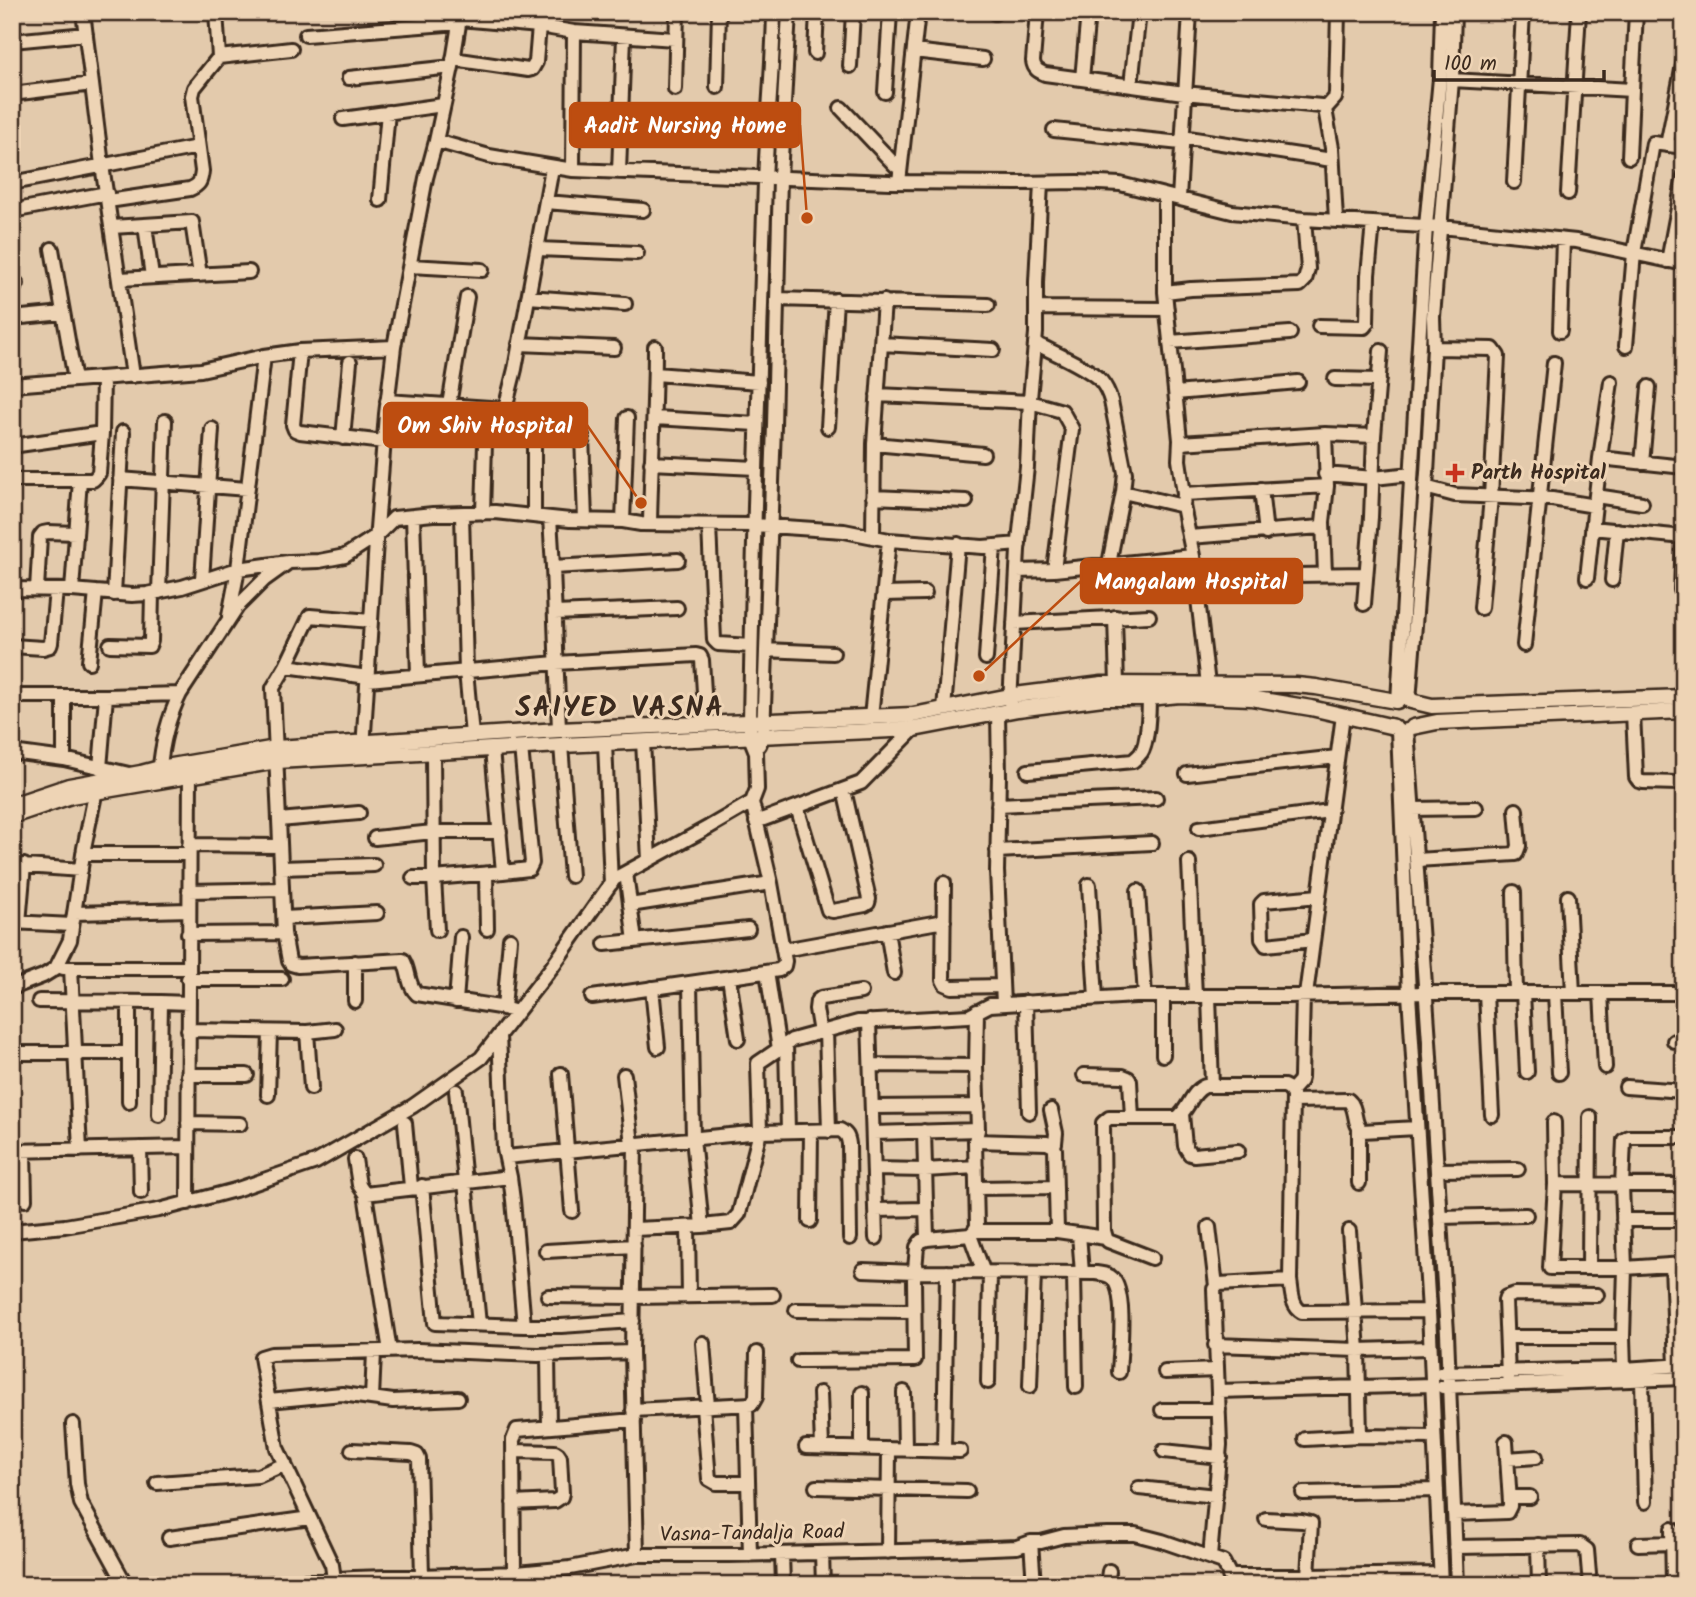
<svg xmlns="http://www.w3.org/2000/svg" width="1696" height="1597" viewBox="0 0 1696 1597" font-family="Kalam,sans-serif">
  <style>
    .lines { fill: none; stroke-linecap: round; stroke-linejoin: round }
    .minor-casing { stroke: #3b2a1e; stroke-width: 18 }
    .major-casing { stroke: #3b2a1e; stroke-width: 19 }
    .minor { stroke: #eed4b5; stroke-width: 12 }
    .major { stroke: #eed4b5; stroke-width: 14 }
    .poi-dot { fill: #c8321e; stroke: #eed4b5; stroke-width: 2.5 }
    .labels { text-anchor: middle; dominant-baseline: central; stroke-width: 6; stroke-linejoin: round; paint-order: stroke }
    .poi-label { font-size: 21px; font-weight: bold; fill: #3b2a1e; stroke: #eed4b5; text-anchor: start }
    .street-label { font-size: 21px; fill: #3b2a1e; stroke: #eed4b5 }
    .district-label { font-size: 28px; font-weight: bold; letter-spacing: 2px; fill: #3b2a1e; stroke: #eed4b5 }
    .leader { fill: none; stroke: #bd4d10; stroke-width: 2.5 }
    .callout-dot { fill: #bd4d10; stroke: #eed4b5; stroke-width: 2.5 }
    .callout { fill: #bd4d10; stroke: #bd4d10; stroke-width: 2.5 }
    .callout-label { font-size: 23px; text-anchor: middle; font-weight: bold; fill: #fff }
  </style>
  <rect width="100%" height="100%" fill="#e3caac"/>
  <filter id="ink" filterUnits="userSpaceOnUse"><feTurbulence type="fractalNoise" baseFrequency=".0143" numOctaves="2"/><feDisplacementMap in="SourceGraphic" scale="14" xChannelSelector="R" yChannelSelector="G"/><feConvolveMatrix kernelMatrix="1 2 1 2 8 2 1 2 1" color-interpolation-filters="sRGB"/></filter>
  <g filter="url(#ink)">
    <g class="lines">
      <defs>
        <path id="minor" d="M83 12 102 165 133 376
          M216 12 219 57 291 49
          M993 12 995 13
          M1037 12 1033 61C1034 69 1038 71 1045 74L1184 93 1321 106 1325 109 1332 148 1336 220
          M460 19 539 26 574 32
          M306 35 459 23
          M12 41 86 34
          M914 51 983 59
          M815 53 817 12
          M453 59 528 70 532 69 536 62 539 26
          M850 66 853 12
          M349 78 452 67
          M1082 79 1088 12
          M1452 80 1632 90 1636 12
          M1131 85 1139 12
          M717 87 719 12
          M675 89 677 12
          M885 92 890 12
          M12 94 92 84
          M841 108 896 166 900 167
          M1325 109 1335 98 1336 93 1338 12
          M343 119 443 105
          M1054 130 1181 143
          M1182 137 1332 160
          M436 141 489 156 573 170 890 182 1018 183 1078 182 1120 184 1232 212 1304 219 1441 227 1576 241 1684 264
          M1667 145 1684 60
          M1629 157 1632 90
          M573 170 574 32 675 39
          M619 172 624 36
          M899 182 918 12
          M1514 182 1523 12
          M12 183 198 147
          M1568 193 1579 12
          M1165 196V292L1180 440 1179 460 1184 494 1183 506 1193 556 1209 693
          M1179 198 1190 12
          M380 200 388 112
          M108 201 190 189C199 185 201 182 202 171L192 96 194 88 219 57
          M546 202 643 210
          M12 211 107 193
          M145 225 152 277
          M112 227 192 222 200 275
          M12 248V249
          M52 249 75 380
          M538 249 637 253
          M1668 261 1684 176
          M410 266 482 270
          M120 279 249 272
          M12 284H17
          M1165 292 1191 289 1300 285 1305 280 1308 269 1304 219
          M528 297 625 304
          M777 299 988 305
          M884 301 874 444 983 454
          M1036 308 1167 309
          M12 318 63 313
          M1319 326 1364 327 1367 323 1368 275 1373 223
          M1560 331 1563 240
          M1170 342 1290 333
          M1035 343C1052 352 1090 368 1101 381 1106 387 1109 394 1111 401L1125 473 1123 492
          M519 344 614 348
          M881 344 993 350
          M1626 346 1634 253 1653 143 1684 147
          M1434 348 1493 349 1498 356 1491 497 1481 608
          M300 351 293 425 295 430 300 432 384 442
          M655 374 759 382
          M1335 379 1379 380
          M12 385 201 370 264 356 300 351 394 347
          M1176 393 1298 382
          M877 395 1030 402 1062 411 1072 429 1054 570
          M387 401 505 409 515 369 552 168
          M449 405 467 297
          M655 418 756 424
          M828 427 836 300
          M582 435 585 520
          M343 438 350 362
          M1180 443 1325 434 1374 436
          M12 446 102 433
          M1600 458 1684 467
          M651 463 756 468
          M1642 463 1649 387
          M1325 474 1374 478 1411 474
          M120 479 247 489
          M12 480H93L96 477 99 473 102 433 103 378
          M1425 487 1455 495 1552 499 1595 506
          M1261 489 1266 533
          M1184 494 1327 486
          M1596 496 1642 503
          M873 497 966 501
          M483 513 486 408
          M462 514 466 671 472 735
          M413 516 418 675
          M534 516V426
          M550 518 553 567 559 730
          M623 521 627 418
          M1323 522 1325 574
          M650 524C651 464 655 406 655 347
          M709 525 714 640 718 644 751 646
          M1592 528 1684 537
          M873 537 874 444
          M1189 537 1321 527 1323 522 1327 486 1325 434
          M1109 564 1123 492 1183 506
          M553 567 678 560
          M1017 571 1054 570 1193 556
          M1296 575 1366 574
          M1587 578 1600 458 1611 382
          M202 580 212 429
          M1612 580 1617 530
          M12 589 72 590 132 595 147 594 182 587 238 569 288 562
          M37 589 40 537 43 533 48 532 76 533
          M72 590 80 480
          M1681 590 1683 537
          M159 592 165 421
          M114 594 123 432
          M884 594 925 593
          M1364 604 1371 517 1374 436 1381 351
          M555 613 677 608
          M229 616 238 569 264 356
          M1115 617 1117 684
          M1014 623 1149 616
          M110 645 149 646 151 641 152 593
          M1524 645 1554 363
          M12 646 43 648 50 646 51 643 56 590
          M766 650 833 653
          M986 658 994 546
          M89 662 96 592
          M286 666 368 677
          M368 680 556 663 696 655 700 656 702 660 706 724
          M12 696H106L180 694
          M1398 701 1426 226 1440 78 1442 12
          M1409 701 1427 473 1434 348 1433 317 1452 80 1454 12
          M1010 703 1018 550 1027 467 1030 399 1036 333V282L1041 183
          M944 709 958 544
          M998 712 999 776 997 871 1003 1004
          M1633 713 1636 777 1639 781 1643 782 1678 783
          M871 717 889 540
          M1398 730 1409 994 1429 1311 1441 1585
          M1407 730 1429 1041 1447 1333 1457 1585
          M643 741 649 860
          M605 743 611 884
          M561 745 571 876
          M759 745 763 736 774 426 780 177 789 12
          M363 749 376 541 386 414 394 347 426 178 436 141 452 67 461 12
          M12 752 64 759 129 774
          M433 752 434 878 437 930
          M64 759V696
          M100 768 106 696
          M1028 771 1133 761C1134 760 1141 754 1141 753 1148 743 1149 710 1149 698
          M1187 774 1337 757
          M159 777C161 748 167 720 180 694L237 607 264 580 289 562 319 561 345 556 376 536 394 518 433 514 495 512 570 520 623 521 641 524 753 525 844 531 889 540 983 547 1019 544
          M998 805 1156 798
          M797 807 828 910 833 911 865 905 868 903 869 899 844 790
          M1412 809 1476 808
          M359 813 279 820 273 688 286 666 310 616 371 621
          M279 820 284 933 289 961 291 964 298 966 403 960C410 971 407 985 417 994L499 1007 517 1012
          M756 822 861 783 914 729
          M1199 828 1330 811
          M375 838 433 832H500
          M189 845 280 846
          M997 851 1152 843
          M83 854H189
          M1416 860 1516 854 1519 846 1516 810
          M1189 862 1195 996
          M12 865 81 870
          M281 868 374 865
          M503 872 529 869 532 863 521 747
          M626 873 635 941
          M486 874 487 929
          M413 878H434L503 872 492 749
          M944 883 943 980 945 984 952 987 1002 986
          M1089 885 1096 998
          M189 891 282 889
          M1138 891 1145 996
          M1514 892 1516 993
          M1568 897 1573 993
          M630 905 771 883
          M74 913 189 910
          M284 918 377 913
          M12 922 72 925
          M19 923 24 865
          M887 931 894 973
          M188 934 284 933
          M1313 940 1266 945 1262 939 1261 904 1264 901 1319 896
          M605 944 748 929
          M783 950 944 921
          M355 962V1001
          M63 968H188
          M71 968 80 1150
          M767 972 779 1049
          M729 977 738 1039
          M188 979H282
          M690 983 693 1138 702 1226
          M12 988 43 976 56 968 70 940 84 848 97 785
          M652 988 658 1047
          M1486 993 1492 1115
          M1523 993 1527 1072
          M1555 993 1559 1073
          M1601 993 1605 1067
          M1306 995 1343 715
          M1163 996V1055
          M1209 996 1212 1086
          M592 997 779 970 784 966 785 961 771 883 752 802
          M39 1001 161 1002 189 1003
          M456 1001 461 937
          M1026 1002 1029 1112
          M504 1008 510 939
          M869 1021 876 1238
          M188 1030 307 1032 335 1029
          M826 1031 829 1131
          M307 1032 311 1088
          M820 1033 816 1009 817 1001 821 998 861 992
          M499 1035 504 1149 510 1177 513 1200 524 1326
          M1674 1041H1684
          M786 1044 788 1131
          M12 1053H129
          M871 1065 976 1066
          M561 1074 572 1211
          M188 1075H247
          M624 1075 632 1144
          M1084 1075 1123 1076 1128 1078 1130 1081 1132 1118
          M1626 1087 1684 1091
          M456 1091 479 1324
          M1291 1091 1300 1081 1301 1077 1303 995
          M268 1095 270 1032
          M1293 1101 1348 1100C1358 1108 1352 1123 1362 1131L1417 1128
          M129 1102V1002
          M872 1107 978 1106
          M1051 1110 1056 1133 1055 1143 1053 1146
          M1182 1114 1185 1146 1190 1154 1194 1155 1238 1151
          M159 1115 161 1002
          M1554 1122 1555 1184 1550 1268H1625L1622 1185 1624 1140 1629 1137H1684
          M188 1123 240 1124
          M405 1123 411 1187
          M924 1131 927 1239
          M873 1133 978 1130
          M975 1141 1047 1143 1053 1146 1055 1149 1057 1231
          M140 1148 141 1192
          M12 1151 187 1147
          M24 1151 25 1200
          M506 1157 760 1132 840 1130C847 1134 848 1137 849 1144L850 1238
          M355 1159 359 1185 365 1194
          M874 1169 925 1170 976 1167
          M1437 1170 1518 1169
          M1359 1183V1129
          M1555 1184 1684 1185
          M422 1186 435 1323 524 1326H561L633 1321
          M976 1188 1056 1187
          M188 1203 190 767
          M875 1210 926 1209
          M1440 1217 1526 1215
          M1623 1220H1684
          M810 1221 811 1131
          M688 1227 689 1296
          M1209 1227 1216 1286
          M634 1229 702 1226 731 1223 739 1214 760 1132 758 1063 792 1040 858 1022 969 1016 990 1005 1135 996H1288L1426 993H1684
          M12 1231 65 1226 159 1210 235 1190 316 1162 413 1106 481 1058 552 967 614 879 709 827 752 802 757 789 756 752 750 737V722C753 542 759 362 765 182 767 125 773 69 774 12
          M974 1231H1057L1106 1238
          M1349 1231 1358 1350 1360 1436
          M1079 1234 1082 1273
          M970 1235 984 1273
          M546 1251 634 1246
          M1152 1258 1108 1241 1106 1238 1104 1231 1103 1123 1109 1118H1177C1189 1109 1191 1092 1205 1086H1284L1288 1088 1293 1095 1290 1280C1292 1291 1291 1306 1302 1312L1429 1311
          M1672 1265 1676 1366
          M1589 1268 1590 1117
          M863 1270 915 1272 1096 1273C1102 1274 1108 1274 1112 1278 1127 1292 1120 1352 1119 1372
          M1074 1273 1076 1387
          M548 1296 633 1297 773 1295
          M796 1310 914 1311
          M1507 1337H1623L1625 1268 1684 1264
          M1623 1337 1624 1369
          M703 1343 708 1407
          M1215 1345 1358 1350 1430 1348
          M390 1351 365 1194 510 1177
          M632 1352 637 1555
          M548 1355 549 1426
          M798 1361 915 1360 914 1280 917 1247 921 1241 927 1239 970 1235 974 1231 977 1226 975 1141 978 1130 976 1066 977 1011
          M1165 1372 1217 1370
          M1442 1373 1624 1369 1684 1365
          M1508 1376 1505 1300 1506 1297 1515 1294 1597 1295
          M1642 1380 1645 1502
          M988 1382 990 1273
          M1030 1386 1034 1273
          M1443 1387 1684 1378
          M1218 1391 1432 1385
          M904 1392 905 1449
          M820 1393 822 1447
          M862 1393V1448
          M372 1398 374 1352
          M269 1401 342 1394 393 1401 458 1398
          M746 1405 750 1555
          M703 1407 709 1479 716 1483H748
          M633 1410 752 1404 756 1397 757 1353
          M1162 1410H1219
          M73 1424 77 1484 81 1503 126 1585
          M1305 1439 1360 1436 1434 1437
          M806 1447 960 1451
          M352 1450 411 1453 417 1455 419 1459 422 1576
          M944 1450 947 1272
          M513 1451 555 1452 558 1454 560 1457 562 1493 561 1497 555 1501 513 1503
          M1164 1451 1220 1457
          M1507 1459 1536 1457
          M157 1483 258 1476 285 1464
          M816 1487 967 1491
          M1139 1488 1216 1496
          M1303 1493 1437 1490
          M1510 1497H1530
          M1454 1514 1507 1512 1510 1506V1502L1506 1442
          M1266 1519 1302 1521 1311 1523 1308 1576
          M1672 1529 1673 1585
          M169 1538 310 1518
          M1031 1542 1034 1585
          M1638 1544 1672 1543
          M1538 1545 1539 1585
          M1455 1547 1580 1545 1587 1550 1589 1574
          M888 1552 889 1449
          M822 1553 823 1585
          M782 1554 783 1585
          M1210 1557 1220 1445 1214 1289 1219 1284 1290 1280
          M514 1573 513 1440 517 1430 634 1420
          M1229 1576H1308L1440 1574
          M334 1579 332 1565 277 1448 261 1357 271 1354 418 1350 538 1355 632 1352 635 1143
          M251 1585 354 1578 517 1573 570 1568 637 1555H729L943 1550 1017 1547 1031 1542H1041L1064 1536 1107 1534H1135L1162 1541 1223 1562 1235 1585
          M1107 1585 1109 1571"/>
        <path id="major" d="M1411 701 1432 706 1684 697
          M1413 727 1437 722 1684 711
          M12 805 69 786 141 773 160 768 276 748 559 730 913 715 1015 695 1102 684 1296 685 1316 687 1396 701
          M12 816 71 796 277 761 561 745 914 729 1018 709 1103 698H1149L1179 695 1251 698 1311 708 1394 727"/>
      </defs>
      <use href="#minor" class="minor-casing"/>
      <use href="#major" class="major-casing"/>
      <use href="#minor" class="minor"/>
      <use href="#major" class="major"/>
    </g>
  </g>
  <path class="poi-dot" d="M1451.5 462.5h7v7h7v7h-7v7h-7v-7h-7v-7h7z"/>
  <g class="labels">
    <g class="poi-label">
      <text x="1471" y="473">Parth Hospital</text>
    </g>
    <g class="street-label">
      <text transform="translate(752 1534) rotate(-1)">Vasna-Tandalja Road</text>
    </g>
    <g class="district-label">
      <text x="620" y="708">SAIYED VASNA</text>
    </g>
  </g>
  <path class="leader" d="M807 218L800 125M641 503L587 425M979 676L1081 581"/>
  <g class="callout-dot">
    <circle cx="807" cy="218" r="7"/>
    <circle cx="641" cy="503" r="7"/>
    <circle cx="979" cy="676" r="7"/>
  </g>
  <g class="callout">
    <rect x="570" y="103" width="230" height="44" rx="7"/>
    <rect x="384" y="403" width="203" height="44" rx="7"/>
    <rect x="1081" y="559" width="221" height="44" rx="7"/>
  </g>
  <g class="callout-label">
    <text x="685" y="133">Aadit Nursing Home</text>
    <text x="485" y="433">Om Shiv Hospital</text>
    <text x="1191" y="589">Mangalam Hospital</text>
  </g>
  <rect width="1696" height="1597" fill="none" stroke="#eed4b5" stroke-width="42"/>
  <rect x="21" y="21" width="1654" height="1555" fill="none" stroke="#3b2a1e" stroke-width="2.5" filter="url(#ink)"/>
  <path d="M1434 70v10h170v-10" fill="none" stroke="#3b2a1e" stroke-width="3.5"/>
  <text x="1444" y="70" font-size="21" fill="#3b2a1e" stroke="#eed4b5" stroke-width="5" paint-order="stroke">100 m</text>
</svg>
